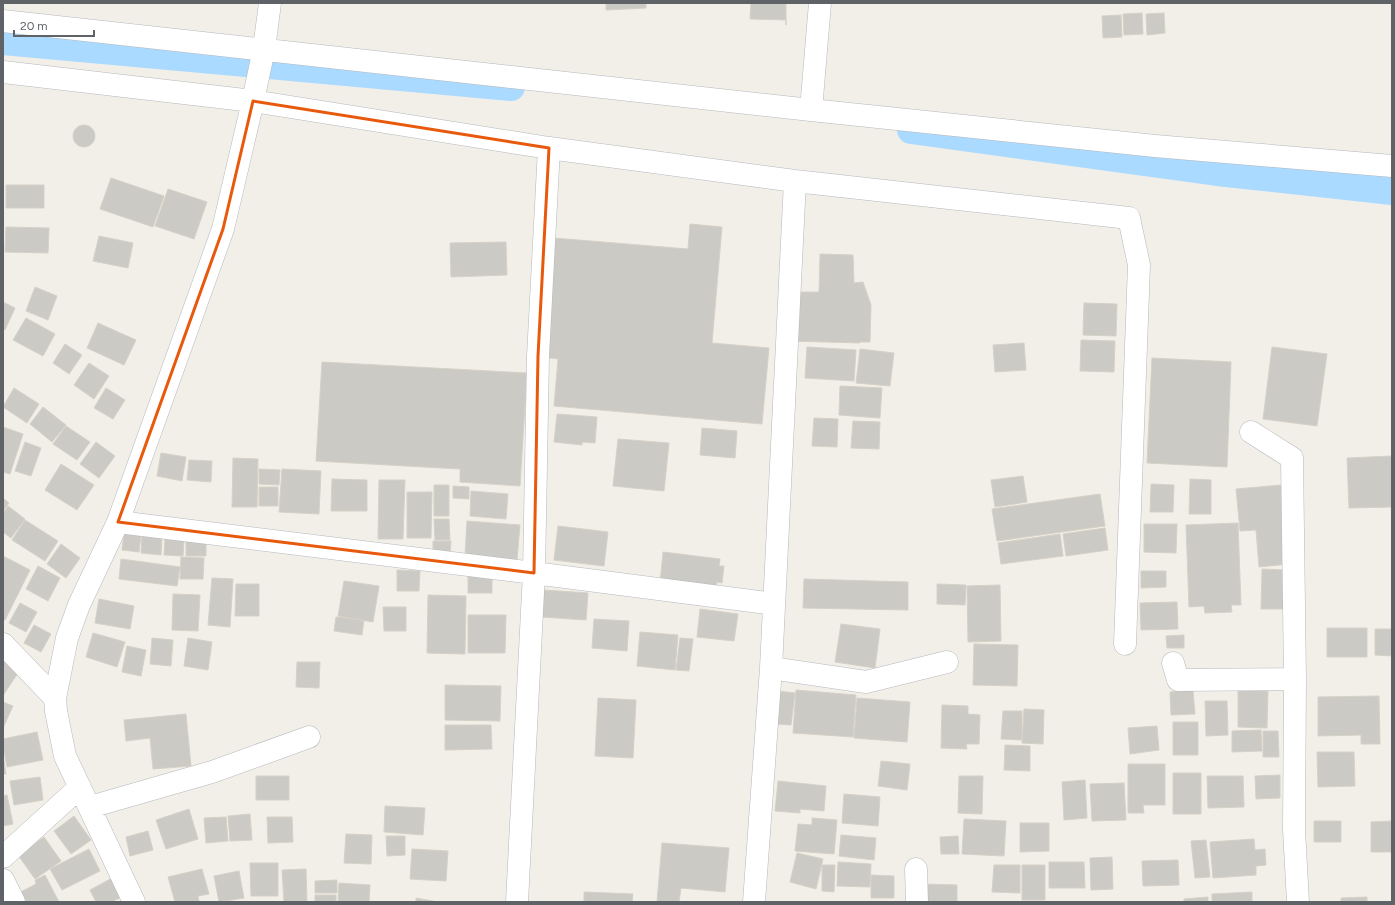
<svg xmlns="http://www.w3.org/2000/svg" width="1395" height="905" viewBox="0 0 1395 905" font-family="Figtree,sans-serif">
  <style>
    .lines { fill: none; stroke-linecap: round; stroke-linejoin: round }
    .canal { stroke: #aadaff; stroke-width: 28 }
    .building { fill: #cccac5; stroke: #d6d1c6 }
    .minor-casing { stroke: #b5b8bc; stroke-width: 23 }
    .minor { stroke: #fff; stroke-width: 22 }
    .marked { fill: none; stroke: #e8590c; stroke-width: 3; stroke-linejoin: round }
  </style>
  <rect width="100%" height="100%" fill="#f1efe8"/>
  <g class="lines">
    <path class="canal" d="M3 41 511 87
      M911 130 1217 172 1392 191"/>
  </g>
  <path class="building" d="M606 3H646V8L606 10Z
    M751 3H786V25V20L750 19Z
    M1142 13 1143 34 1124 35 1123 14Z
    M1164 13 1165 33 1147 35 1146 14Z
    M1121 15 1122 37 1103 38 1102 16Z
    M73 136a11 11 0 1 1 22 0a11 11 0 1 1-22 0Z
    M111 178 164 196 153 227 100 209Z
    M6 185H44V208H6Z
    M168 189 207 202 194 239 155 226Z
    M690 224 722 227 712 343 769 348 762 424 554 406 558 359 543 357 554 238 688 249Z
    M6 227 49 228 48 253 5 252Z
    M99 236 133 243 128 268 93 261Z
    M506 242 507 275 451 277 450 243Z
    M820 254 853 255 854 283 863 282 871 305 870 342H860V343L790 341 792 292H819Z
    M35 287 57 296 48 320 26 311Z
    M3 302 15 308 5 330 3 328Z
    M1084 303 1117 304 1116 336 1083 335Z
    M26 318 55 334 43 356 13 340Z
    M98 323 136 340 124 365 87 348Z
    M1081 340 1115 341 1114 372 1080 371Z
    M1024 343 1026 370 995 372 993 345Z
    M65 344 82 355 69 374 53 363Z
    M807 347 856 350 854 381 805 378Z
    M1272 347 1327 354 1317 426 1263 419Z
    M860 349 894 353 890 386 856 383Z
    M1152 358 1231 362 1227 467 1147 463Z
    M322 362 527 373 520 486 460 482V469L316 461Z
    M89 363 109 376 94 399 74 385Z
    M840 386 882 388 880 418 839 415Z
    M14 388 39 404 27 423 3 407Z
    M106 388 125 400 113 419 94 408Z
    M43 407 66 425 52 442 30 424Z
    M557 414 597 417 595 443 582 442V445L554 442Z
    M814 418 838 419 837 447 812 446Z
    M853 421 880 422 879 449 851 448Z
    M66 426 90 442 77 460 53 444Z
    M3 427 23 434 10 474 3 472Z
    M702 428 737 431 735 458 700 455Z
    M618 439 669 443 664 491 613 486Z
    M25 442 41 448 31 476 15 471Z
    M96 442 115 456 99 478 80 464Z
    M161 453 186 457 182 481 157 476Z
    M1392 456V507L1349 508 1347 458Z
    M233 458 258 459 257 507H232Z
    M189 460 212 461 211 482 187 480Z
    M61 464 94 485 77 510 45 490Z
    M259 469 280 470 279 485 259 484Z
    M282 469 321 471 319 514 279 512Z
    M1023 476 1027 502 995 507 991 480Z
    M332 479 367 480V511H331Z
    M1190 479 1211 480V514H1189Z
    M379 480H405L403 539H378Z
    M1151 484 1174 485 1173 512H1150Z
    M434 485H449V516H434Z
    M1281 485 1289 564 1259 567 1256 530 1240 531 1236 489Z
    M453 486 469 487V499L453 498Z
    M259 487H278V506H259Z
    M471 491 508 494 506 519 470 516Z
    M407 492H432L431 538H407Z
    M1100 494 1105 526 997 541 992 509Z
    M3 498 9 503 3 511Z
    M8 506 25 519 11 538 3 532V513Z
    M434 519H449L450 540H435Z
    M25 520 58 541 45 561 12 540Z
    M467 521 520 525 517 560 465 556Z
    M1238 523 1241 605H1231L1232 612 1205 613 1204 606 1189 607 1186 525Z
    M1144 524H1177L1176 553 1144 552Z
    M558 526 608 532 604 566 554 560Z
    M1105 528 1108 550 1066 556 1063 534Z
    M124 533 141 535 139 552 122 550Z
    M1060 534 1063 556 1001 564 998 543Z
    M142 536H162L161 555 141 553Z
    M165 539 184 540 183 556 164 555Z
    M186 540H206V556H186Z
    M433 541H451L450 556H433Z
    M61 544 80 558 66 578 47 564Z
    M663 552 720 559 719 566H724L722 583 717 582 716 589 660 583Z
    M3 556 30 570 5 620H3Z
    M181 557 204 558 203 579H180Z
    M121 559 180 567 177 586 119 579Z
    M38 566 60 578 48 601 26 589Z
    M1262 569 1286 570V609H1261Z
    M397 570 420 571 419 591H397Z
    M1141 571H1166V587L1141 588Z
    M468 575 492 576V593H468Z
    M212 578 233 579 230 627 208 625Z
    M804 579 908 582V610L803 608Z
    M344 581 379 586 373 622 338 616Z
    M236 584H259V616H235Z
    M937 584 966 585 965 605 937 604Z
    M1000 585 1001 641 968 642 967 586Z
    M544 590 588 593 586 620 542 617Z
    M173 594 200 595 198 631 172 630Z
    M428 595 466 596 465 654 427 653Z
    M99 599 134 606 130 629 95 623Z
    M1177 602 1178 629 1141 630 1140 603Z
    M20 603 37 612 26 632 9 623Z
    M383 607H406V631H384Z
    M700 609 738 614 734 641 697 637Z
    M468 615H506L505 653H468Z
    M336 617 364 620 362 635 334 631Z
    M594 619 629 621 627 651 592 648Z
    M841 624 880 629 875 668 835 662Z
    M34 625 51 634 41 652 24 643Z
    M1327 628H1367V657H1327Z
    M1375 629H1392V656L1375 655Z
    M640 632 678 635 675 670 637 666Z
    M93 633 125 642 117 667 86 657Z
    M1184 635V648H1167L1166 636Z
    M152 638 173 640 171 666 150 664Z
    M188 638 212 642 208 670 184 666Z
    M680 638 693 639 689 671 676 670Z
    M974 644 1018 645 1017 686 973 685Z
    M127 646 146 650 141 676 122 672Z
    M3 659 20 670 4 694 3 693Z
    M297 662H320L319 688 296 687Z
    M445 685 501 686 500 721 445 720Z
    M796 690 856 695 853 737 793 733Z
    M1193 690 1195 714 1171 715 1170 692Z
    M1238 690 1268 691 1267 728 1238 727Z
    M778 691 795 693 791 725 775 724Z
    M1379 696 1380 744H1361V735L1318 736V697Z
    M598 698 636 700 633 758 595 756Z
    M857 698 910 702 907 742 854 738Z
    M1205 701H1227L1228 735 1206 736Z
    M3 702 13 706 3 728Z
    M942 705 968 706V714L980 715 979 744H966L967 749 941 748Z
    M1024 709 1044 710 1043 744 1022 743Z
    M1003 711H1022V740L1001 739Z
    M186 714 191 766 153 769 150 738 126 741 124 720Z
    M1173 722H1198V755H1173Z
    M445 725H491L492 749 445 750Z
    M1157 726 1159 750 1130 754 1128 728Z
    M1261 730 1262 751 1232 752V731Z
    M1263 731H1278L1279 757H1263Z
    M37 732 43 760 7 767 3 746V739Z
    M1005 745 1030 746V771L1004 770Z
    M1317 752H1354L1355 786 1318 787Z
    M3 755 6 774H3Z
    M881 761 910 764 907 790 878 786Z
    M1128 764H1165V805H1143L1144 813H1128Z
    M1173 773H1201V814H1173Z
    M1280 775V798L1256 799 1255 776Z
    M256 776H289V800H256Z
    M959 776H983L982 814 958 813Z
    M1207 776H1243L1244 807 1208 808Z
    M40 777 43 800 14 805 10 781Z
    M1085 780 1087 818 1064 820 1062 782Z
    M778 781 826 786 824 811 800 809V813L775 811Z
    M1124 783 1126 820 1092 821 1090 784Z
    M844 794 880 797 878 826 842 823Z
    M7 795 13 824 3 826V796Z
    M385 806 425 808 423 835 384 832Z
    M189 809 198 839 166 849 156 820Z
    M250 814 252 840 230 841 228 816Z
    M74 816 91 840 71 854 54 831Z
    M226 817 228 841 206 843 204 818Z
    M267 817H292L293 842 268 843Z
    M812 818 837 820 834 854 795 851 798 824 812 825Z
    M964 819 1006 821 1004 856 962 854Z
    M1314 821H1341V842H1314Z
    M1392 821V852H1371V822Z
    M1020 823H1049V851L1020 852Z
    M148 831 153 850 130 856 126 837Z
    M346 834 372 835 371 864 344 863Z
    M841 835 876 838 874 860 839 856Z
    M386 836H405V855L387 856Z
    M958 836 959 854H941L940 837Z
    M44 837 61 861 35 879 18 855Z
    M1254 839 1255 850 1265 849 1266 865 1256 866V875L1213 878 1210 842Z
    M1206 840 1210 877 1195 878 1191 841Z
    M662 843 729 848 725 892 681 888 679 902H657Z
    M89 849 100 871 62 890 50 869Z
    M412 849 448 851 446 881 410 879Z
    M797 853 823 859 816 889 790 882Z
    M1112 857 1113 889 1091 890 1090 858Z
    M1178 860 1179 885 1143 886 1142 861Z
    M838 862 871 864 870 887 837 886Z
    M1049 862H1084L1085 888H1049Z
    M250 863H278V896H251Z
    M822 865H835L834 892 822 891Z
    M994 865H1020V893L992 892Z
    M1022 865H1045V900H1022Z
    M202 869 209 894 198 896 199 901 195 902H175L168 877Z
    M306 869 307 902H284L282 870Z
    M239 871 244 898 219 902 214 876Z
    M45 875 59 902H16L13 896 36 884 35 880Z
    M871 875 894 876V898H871Z
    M114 877 124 896 111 902H96L90 890Z
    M337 880V893H315V881Z
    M339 883 370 885 369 902H338Z
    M924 884 957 885V902H924Z
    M584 892 633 894 632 902H584Z
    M1252 892V902H1212V894Z
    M315 895H336V902H315Z
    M1208 897V902H1184V899Z
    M1367 897V902H1341V898Z
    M416 898 438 902H416Z"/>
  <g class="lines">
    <defs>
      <path id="minor" d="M3 21 811 110 1155 146 1392 166
        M3 72 253 101 549 148 795 181 1129 218 1139 265 1125 644
        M811 110 820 3
        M1251 432 1292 458 1295 679 1294 830 1298 902
        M118 522 534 573 774 604
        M3 644 55 698
        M1173 663 1178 680 1295 679
        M771 668 866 682 947 662
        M90 807 212 772 309 737
        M3 857 80 787
        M916 869 917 902
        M3 880 14 902
        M134 902 65 756 56 711 55 698 67 638 79 605 118 522 223 229 253 101 264 49 270 3
        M517 902 534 573 538 356 549 148
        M754 902 771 668 795 181"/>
    </defs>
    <use href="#minor" class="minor-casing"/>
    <use href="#minor" class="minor"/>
  </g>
  <path class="marked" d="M253 101 549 148 538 356 534 573 118 522 223 229Z"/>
  <rect width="1395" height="905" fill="none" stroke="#5f6368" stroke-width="8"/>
  <path d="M14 30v6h80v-6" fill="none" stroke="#5f6368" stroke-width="2"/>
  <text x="20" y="30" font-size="12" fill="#5f6368" stroke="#ffffff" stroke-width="3" paint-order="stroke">20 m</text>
</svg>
